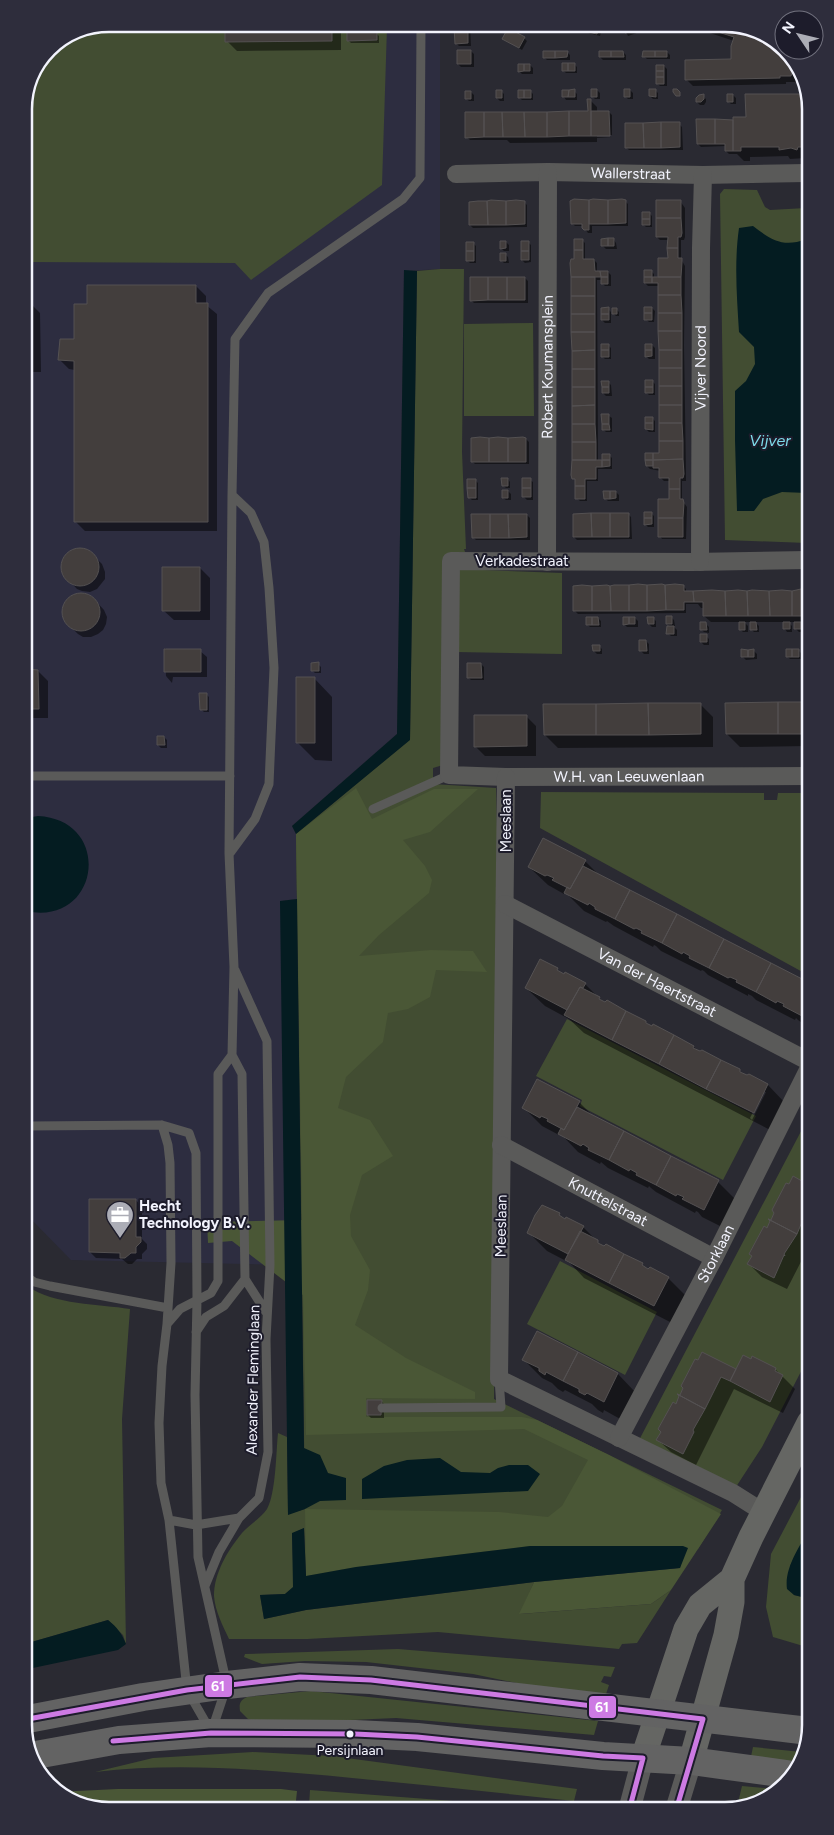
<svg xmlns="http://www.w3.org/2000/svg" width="834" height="1835" viewBox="0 0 834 1835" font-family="Figtree,sans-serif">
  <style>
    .commercial { fill: #3a292f }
    .built { fill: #2d2d40 }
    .green { fill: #424d32 }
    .forest { fill: #4a5736 }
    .water { fill: #041c21 }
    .shadow { fill: #0007; fill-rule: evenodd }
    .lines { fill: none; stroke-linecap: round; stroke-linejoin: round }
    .stream { stroke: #041c21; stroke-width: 6 }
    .building { fill: #433e3d; stroke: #545152 }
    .service { stroke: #5a5a59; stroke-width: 9 }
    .minor { stroke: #5a5a59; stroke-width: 18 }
    .tertiary { stroke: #5a5a59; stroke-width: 22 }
    .secondary { stroke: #656663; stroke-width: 25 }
    .primary { stroke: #636363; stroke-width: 28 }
    .bus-1-casing { stroke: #1d1c2b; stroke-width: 9 }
    .bus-1 { stroke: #cd7ae3; stroke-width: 5 }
    .bus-dot { fill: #f2f3fd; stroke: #1d1c2b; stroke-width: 2 }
    .labels { text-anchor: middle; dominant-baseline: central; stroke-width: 4; stroke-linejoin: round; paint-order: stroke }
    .bus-label { font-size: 14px; fill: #f2f3fd; stroke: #1d1c2b }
    .street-label { font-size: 15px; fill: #f2f3fd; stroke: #1d1c2b }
    .poi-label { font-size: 15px; font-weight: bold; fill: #f2f3fd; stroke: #1d1c2b; text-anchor: start }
    .water-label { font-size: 16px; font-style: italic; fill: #7edbea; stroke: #1d1c2b }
    .rim { fill: none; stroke: #f2f3fd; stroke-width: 2.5 }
    .line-badge { stroke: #1d1c2b; stroke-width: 2 }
    .badge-label { font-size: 14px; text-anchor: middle; font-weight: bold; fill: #fff }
  </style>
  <rect width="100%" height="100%" fill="#2a2a32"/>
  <path class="commercial" d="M316 1797 390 1801 446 1809 315 1810Z"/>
  <path class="built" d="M440 27V269L404 271 397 734 292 826 296 834 297 899 281 901 285 1265 71 1260 27 1215 24 104 49 49 77 30Z"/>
  <path class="green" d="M387 27 382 185 251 280 235 263 24 262V104L49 49 77 30Z
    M724 189 757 190 765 207 770 210 806 208 807 543 725 540 720 194Z
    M440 269H464L462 452 466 549H464L465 552H455L449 559 443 765 433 768V784L496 788 499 909 494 1399 722 1510 698 1549 306 1576 304 1528 292 1534 294 1587 285 1594 260 1595 264 1619 306 1610 534 1582 520 1614 651 1604 671 1590 637 1643 622 1644 619 1649 438 1632 307 1639H229C223 1626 215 1611 214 1596 214 1573 228 1550 242 1533 249 1525 261 1518 267 1509 276 1493 276 1452 278 1433L287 1437 288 1514 305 1509 296 834 408 741 410 738 417 271Z
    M533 323 534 416H464V324Z
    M457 569 562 573V654L456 652Z
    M541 792 764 793V800H777L778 793H808V975L540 828Z
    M567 1019 756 1116 723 1180 580 1106 582 1100 536 1076Z
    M809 1116V1356L762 1447 732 1493 637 1444Z
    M560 1261 657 1312 625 1375 527 1324Z
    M27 1286C54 1305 99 1304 130 1309L122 1419 126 1644 123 1635 108 1620 28 1643Z
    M810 1480V1528L790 1566 794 1595 810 1599V1648L773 1637 766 1607 771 1554Z
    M398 1649 615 1667 611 1677 604 1676 601 1682 609 1685 605 1697 555 1691 473 1674 366 1662 305 1661 262 1664 244 1657 245 1654Z
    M311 1691 598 1721 594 1735 396 1718 261 1724 248 1719 240 1711C239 1704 240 1700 247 1697Z
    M753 1747 802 1752 798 1767 750 1761Z
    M253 1752 332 1756 577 1789 574 1801C500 1793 426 1785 352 1778 266 1770 180 1762 95 1772L153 1758Z
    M742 1786 775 1789 752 1807H737Z
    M310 1790 479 1803 517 1808 423 1809 386 1802 309 1806Z"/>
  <path class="forest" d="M356 788 372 819 434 789H478L430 832 403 840 425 866 432 880 429 893 379 935 359 956 431 950 473 951 487 972 436 970 430 997 408 1009 388 1013 383 1042 346 1077 338 1108 370 1120 393 1156 362 1175 350 1215 351 1236 370 1270 368 1290 355 1325 406 1358 475 1392V1399L366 1398V1417H522L537 1420 609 1455 721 1514 671 1590 651 1604 519 1614 534 1582 680 1568 683 1546H530L356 1567 306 1576 305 1509 499 1512 548 1517 562 1506 588 1460 524 1429 306 1435 303 1295 232 1241 208 1243 207 1222 302 1220 296 834Z
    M27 1150H33V1265L27 1264Z
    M118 1789H281L297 1791 295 1810 104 1811 56 1792Z"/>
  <path class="water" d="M753 226C771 240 784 248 806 239L807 493 782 492 763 499 754 511H737L735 440V391L746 381 755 364 754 347 739 332C737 298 734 263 739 228Z
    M404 270 417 271 410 740 296 834 292 826 397 734Z
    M38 816C114 820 100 927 26 911V818Z
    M297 899 304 1448 320 1455 328 1473 346 1478V1500L320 1501 305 1509 288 1515 280 901Z
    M440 1458 461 1472 490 1473 498 1468 509 1465H528L540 1474 528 1491 362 1499V1479L384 1466 407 1460Z
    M304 1528 306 1576 356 1567 530 1546H683L688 1548 680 1568 534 1582 306 1610 264 1619 260 1595 285 1594 293 1587 292 1533Z
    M810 1528V1599L794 1595 787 1589C784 1568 800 1546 810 1528Z
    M108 1620C117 1627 122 1634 126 1644L118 1650 28 1669V1643Z"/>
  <path class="shadow" d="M690 24H730L777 42 800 74 797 82H786V84L693 86 686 79 733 60 734 41 707 32 700 26V28Z
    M603 25 600 36 561 26Z
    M623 25H660L628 36Z
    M470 26 471 46H459L456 43V27Z
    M336 28 341 33V50L237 51 227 41V29Z
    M376 33 379 36V43H351L348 40Z
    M524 38 527 41 522 50 504 39Z
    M471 51 474 54V67H461L458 64Z
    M567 52 570 55V60H547L544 57Z
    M623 52 626 55V60H603L600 57Z
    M667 52 670 55V59H647L644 56Z
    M574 64 577 67V73H566L563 70Z
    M530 65 533 68V74H522L519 71Z
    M664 66 667 69V86H660L657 83Z
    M597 90 600 93V99H595L592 96Z
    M630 90 633 93V99H628L625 96Z
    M655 90 658 93V99H653L650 96Z
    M501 91 504 94V101H500L497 98Z
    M530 91 533 94V100H522L519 97Z
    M574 91 577 94V100H566L564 97Z
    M471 92 474 95V101H469L466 98Z
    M733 95 736 98V104H731L728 101Z
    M806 95V158L790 159 788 156 750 157V161H744L737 154H729L726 151V146L701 147 698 144 734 121 747 118Z
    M703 96 706 99V102L704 105H700L697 102Z
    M590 100 597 107V112H609L612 115V135H597V137L612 138H597V142L510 143 507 140H470L467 137 589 112Z
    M679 124 682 127 683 150H629L626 147Z
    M625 201 628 204V226H592V233H588L583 226H575L572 223Z
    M680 201 685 208V237L684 240H681V259L685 266 684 345 686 473V481H682V500L687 507 686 539H662L660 536 671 500 670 481H664L661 478V471L650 469 647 466 660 455 659 286H648L645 283 651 271 654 274V278H659L669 259V240H660L657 237Z
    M524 202 527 205V227L473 228 470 225Z
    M649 213 652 216V227H646L643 224Z
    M582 240 585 243V260H594L597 263V272H608L611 275V286H605L602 283V280H597L598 445V461L603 462 609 455 612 458V469H598V481H587V501H580L577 498V481L573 475 571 263 575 260Z
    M614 240 616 243 617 249H606L603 246Z
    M506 242 509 245V251H504L501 248Z
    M528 242 531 245V262L525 263 522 260Z
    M473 243 476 246V263H470L467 260Z
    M505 254 508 257 509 263H504L501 260Z
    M525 278 528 281V303H474L471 300Z
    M196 286 206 296V305L217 314V531H85L75 521V370L69 369 59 359 76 340 88 305Z
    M24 303H30L40 313 41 372H25Z
    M652 308 655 311 654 322H649L646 319Z
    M608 309 611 312V323H605L602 320Z
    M616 309 619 312V316H616L613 313Z
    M608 345 611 348V359H605L602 356Z
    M652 345 655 348V359H649L646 356Z
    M652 381 655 384V395H649L646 392Z
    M608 382 611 385 612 396H606L603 393Z
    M609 416 612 418V432H606L603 429Z
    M652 418 655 421V432H649L646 429Z
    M526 439 529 442V464H475L472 461Z
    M508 479 510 482V488H506L503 485Z
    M475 480 478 483V500H472L469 497Z
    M530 480 533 482V500H527L524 497Z
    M508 491 511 494V500H506L503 498Z
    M616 492 619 495V501H608L605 498Z
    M651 513 654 516V527H648L645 524Z
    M628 514 631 517 632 539 577 540 574 537Z
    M527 515 530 518V540H476L473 537Z
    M77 549 90 552 102 564 105 572V579L97 589 90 592 82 591 77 589 65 576 62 569 64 558 71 551Z
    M200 568 210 578V620H174L164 611Z
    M683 586 686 589V593L807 591V622H799L803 626V632H799L796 629 795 622H788L792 626V632H787L785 629V622H755L759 626V632H754L751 629V622H744L748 626V632H743L740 629V622H711L704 616V608H701L698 604H686V613L578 614 575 611Z
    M83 594 92 597 104 610 107 617 106 624 103 630 98 634 91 637H83L78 634 66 622 63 615 66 603 70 598 76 595Z
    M671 617 674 620 675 626H673L677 630V636H671L668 633 671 627 667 624Z
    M598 618 601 621V627H590L587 624Z
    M635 618 638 621V627H627L624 624Z
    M653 618 656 621V627H652L649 624Z
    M706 624 709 627V633L704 632 701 629Z
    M706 636 709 639V645H704L701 642Z
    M646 641 649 644V654H644L641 651Z
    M599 646 602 649V654H597L594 651Z
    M165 648 168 651H200L207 657V677H173L172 683 166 676Z
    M798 650 801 653V659H790L787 656Z
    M754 651 757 654V659L746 660 743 657Z
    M318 664 321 667V673H315L312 670Z
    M481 664 484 667V680H471L468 677Z
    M25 671H38L48 681V718H26Z
    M314 678 332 697V761L315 760 297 742Z
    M206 694 209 697V712H204L201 709Z
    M807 703V746L740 747 727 734V704Z
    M700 704 713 717V747L558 748 545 735Z
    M526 716 536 726V756H485L475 746Z
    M164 737 167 740V748H161L158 745Z
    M585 861 600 876 808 984V1027L798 1020 796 1018 795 1020 756 1000 752 996 748 994V996L708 975 704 971 702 970 701 971 661 951 656 946 654 945 653 947 614 926 607 921 606 922 584 911 565 892 564 894 548 885 529 867Z
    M557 969 562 974 585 984 603 1002H607L646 1022 651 1027 654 1026 694 1047 698 1052 701 1051 740 1071 745 1076 748 1075 768 1085 786 1104 772 1131 584 1033 569 1019 545 1006 526 988ZM763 1092H766L752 1120 750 1118Z
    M538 1081 579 1102 594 1117 718 1182 736 1200 722 1227 702 1217 698 1212 696 1211 695 1213 656 1192 651 1188 649 1186 648 1188 608 1168 601 1162 600 1164 578 1152 560 1133 559 1135 542 1126 524 1108Z
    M809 1186V1246L787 1289 762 1277 749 1264 767 1230Z
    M136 1200 142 1207V1239L147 1244V1249L142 1254V1259H137L132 1264H128L122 1259 96 1258 90 1252Z
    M559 1215 563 1219 583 1227 602 1246H606L642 1265 647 1269 668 1278 686 1296 672 1323 584 1278 570 1263 547 1251 529 1233Z
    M537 1333 618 1374 636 1393 622 1420 604 1410 603 1413 598 1410 592 1404 565 1390 563 1392 558 1389 552 1383 542 1378 524 1360Z
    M753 1358 776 1370 795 1389 783 1413 734 1389 696 1465 671 1452 658 1440 685 1389 736 1371Z
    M381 1401 384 1404V1418H371L368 1415Z"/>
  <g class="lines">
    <path class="stream" d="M197 1810 294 1806"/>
  </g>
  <path class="building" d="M699 24H730L777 42 794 66 791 76H780V78L685 80V60L731 59V46L734 37 699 26Z
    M569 25H584L583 31Z
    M584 25H600L597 34 583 31Z
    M621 25H637L638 29 625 33Z
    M637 25H650L638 29Z
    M468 26V43L455 44 454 27Z
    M332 28V41L225 42V29Z
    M508 28 525 37 519 48 502 39Z
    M377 31V40L347 41V32Z
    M457 50H471V64H457Z
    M543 51H555V58H543Z
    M555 51H568L567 57 555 58Z
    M599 51H611V57H599Z
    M611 51H623L624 57H611Z
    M643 51H655V57H642Z
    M655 51H667V57H655Z
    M562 63H568V71H562Z
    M568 63H575V71H568Z
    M518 64H524V71L518 72Z
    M524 64H530V71H524Z
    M656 65H664V71H656Z
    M656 71H664V77H656Z
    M656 77H664V84H656Z
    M575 89V97H568L569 90Z
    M591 89H597V97H591Z
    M624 89H630V97H624Z
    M649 89H656V97L649 96Z
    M673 89H677L680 92V96H676L673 92Z
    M496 90H502V98H496Z
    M518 90H524V98H518Z
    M524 90H531V98H524Z
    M562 90H569L568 97H562Z
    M465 91H471V99H465Z
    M704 94V99L701 102H696V98L699 95Z
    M727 94H733V102H727Z
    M745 94H806V147H798L797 150 791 148 779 150V147H741V151H733V117H746Z
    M587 99H591V136H569V111H588Z
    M569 111V136L547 137V112Z
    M591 111H609L610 136H591Z
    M465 112H484V137L465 138Z
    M484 112H502L503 137H484Z
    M502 112H524L525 137H503Z
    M524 112H547V137H525Z
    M696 119H715V144H697Z
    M715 119 733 120V151H725V144H715Z
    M661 122H680V147L661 148Z
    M661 122V148H644L643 123Z
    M625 123H643L644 148H625Z
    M574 199 589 200V230H584L582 228V224H571L570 201Z
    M593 199 608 200V224H589V200Z
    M622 199 626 200V223L608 224V200Z
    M491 200 506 201V225H488L487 201Z
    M516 200 525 201V224L506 225V201Z
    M656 200H681V218H656Z
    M478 201H487L488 225H469V202Z
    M642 212H650V219H642Z
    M656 218H681L682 233 681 237H678V248H667L668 237H656Z
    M642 219H650V225H642Z
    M608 238H614V246H608Z
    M608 238V246H601V239Z
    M574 239H583V250H574Z
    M500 241H506V248L500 249Z
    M521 241H529V251H521Z
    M466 242H474V251H466Z
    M667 248H678V258H682V262L681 277H658V258H668Z
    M574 250H583V259H594L595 271H600L601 277H571L570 263 571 259H574Z
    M466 251H474V261H466Z
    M521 251H529V260H521Z
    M500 253H506V261H500Z
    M644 270H652V277H644Z
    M600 271H608V277H601Z
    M470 277H488V300L470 301Z
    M488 277H507V300H488Z
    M507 277H525V300H507Z
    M571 277H595V296H571Z
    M601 277H608V284H601Z
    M644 277H652V283H644Z
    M652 277H681V295H658V283H652Z
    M87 285H196V303H208V522H74V361L58 360 60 339H74V304H87Z
    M658 295H681L682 313H658Z
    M571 296H595V314H571Z
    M24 302H31V363H25Z
    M609 307V314H601V308Z
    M644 307H652V313H644Z
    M612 308H617V314H612Z
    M644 313H652V320H644Z
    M658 313H682V331H658Z
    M571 314H595V332H571Z
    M601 314H609V320H601Z
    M658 331H682V350H659Z
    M571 332H595V350L572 351Z
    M601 344H609V350H601Z
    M645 344H652V350H645Z
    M595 350V369H572V351Z
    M601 350H609V357H601Z
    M645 350H652V356L645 357Z
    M659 350H682V368H659Z
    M659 368H682V386H659Z
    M572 369H595V387H572Z
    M645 380H653V387H645Z
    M601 381H609V387H602Z
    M659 386H682V405H659Z
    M572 387H595V405L572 406Z
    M602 387H609V393H602Z
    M645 387H653V393H645Z
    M595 405V424H572V406Z
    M659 405H682V423H659Z
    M601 414H609V424H602Z
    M645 417H653V423H645Z
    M645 423H653V430L645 429Z
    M659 423H682L683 441H659Z
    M572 424H595L596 442H572Z
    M602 424H609L610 430H602Z
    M480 437 489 438V462H471V438Z
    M498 437 508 438V462H489V438Z
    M523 437 526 438V462H508V438Z
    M659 441H683V459L653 460V453H659Z
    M572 442H596V460H572Z
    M645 453H653V460H645Z
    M602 454H610V460H602Z
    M683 459 684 474 683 478H680V489H669V478H659V468H653V460Z
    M572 460H602V467H596V479H585V486H575V479H572L571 475Z
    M602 460H610V466L602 467Z
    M645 460H653V466H646Z
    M501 478H508V486H502Z
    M522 478H531V488H522Z
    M467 479H476V488H467Z
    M575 486H585V499H575Z
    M467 488H476V498H468Z
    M522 488H531V497H522Z
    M669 489H680V499H683L684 503 683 518H658V499H669Z
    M502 490H508V498H502Z
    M603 491H610V499H604Z
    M610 491H616V498L610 499Z
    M644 512H652V518H644Z
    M591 513H610V537H592Z
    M591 513 592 537H573V514Z
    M610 513H629V537H610Z
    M471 514H490V538H472Z
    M490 514H508L509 538H490Z
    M508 514H527V537L509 538Z
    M644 518H652V524L644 525Z
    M658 518H683V537H658Z
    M61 567a19 19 0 1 1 38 0a19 19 0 1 1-38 0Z
    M162 567H200V611H162Z
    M638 584 647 585V611H629V585Z
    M662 584 665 585 666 610 647 611V585Z
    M675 584 684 585V591H693L694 602H684V610H666L665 585Z
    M582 585 592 586V611H573V586Z
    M607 585 610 586 611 611H592V586Z
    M614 585H629V611H611L610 586Z
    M801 589 807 591V616H792V591Z
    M712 590 725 591 726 616H703V602H694L693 591Z
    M738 590 747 591 748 616H726L725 591Z
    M752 590 769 591 770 616H748L747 591Z
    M782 590 792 591V616H770L769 591Z
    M62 612a19 19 0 1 1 38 0a19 19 0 1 1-38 0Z
    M666 616H672V624H666Z
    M586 617H592V625H586Z
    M592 617H598L599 625H592Z
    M623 617H629V624L623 625Z
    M629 617H635V624H629Z
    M647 617H654V624H648Z
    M700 622H706L707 630H700Z
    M739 622H745V630H739Z
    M750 622H756L757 630H750Z
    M783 622H790V629H783Z
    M794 622H801V629H794Z
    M667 626H674V634H666Z
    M700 634H707V642H700Z
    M639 640H646L647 651H639Z
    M592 645H600V651H593Z
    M164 649H201V672H164Z
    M741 649 748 650V657H741Z
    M754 649V657H748V650Z
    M786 649H792V657H786Z
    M792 649H799V657H792Z
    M319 662V671H311V663Z
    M467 663H481L482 678H467Z
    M25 669 38 670 39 709H26Z
    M296 677H315V743H296Z
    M199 693H207V710H200Z
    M778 702V734H726L725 703Z
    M778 702H807V734H778Z
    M648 703H701V734L649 735Z
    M648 703 649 735H596V704Z
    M543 704H596V735H544Z
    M474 715H527V746L474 747Z
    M157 736H164L165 745H157Z
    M543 838 586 860 570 889 552 880 554 878 547 875 545 876 528 867Z
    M583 866 630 890 615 919 595 909V907L589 903 588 905 564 893 567 887 570 889Z
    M630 890 677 914 662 943 641 933 642 931 636 928 634 929 615 919Z
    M677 914 724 939 709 968 689 958 690 956 683 952 682 954 662 943Z
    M724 939 771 963 756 992 736 982 737 980 730 977 728 978 709 968Z
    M540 959 558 968 557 970 564 974 565 972 586 983 583 988 580 987 567 1010 525 988Z
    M771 963 808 982V1008L804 1017 783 1006 784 1004 777 1001 776 1003 756 992Z
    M580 987 600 997 599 999 605 1002 607 1000 626 1011 612 1040 564 1015Z
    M626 1011 646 1021V1023L652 1026 653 1024 674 1035 659 1064 612 1040Z
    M674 1035 694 1046 693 1048 700 1051 702 1050 721 1060 706 1089 659 1064Z
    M721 1060 740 1069V1072L747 1075 749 1074 768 1084 754 1113 706 1089Z
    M537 1079 580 1101 564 1130 547 1121 548 1119 541 1116 540 1118 522 1108Z
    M577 1107 624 1131 609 1160 588 1150 589 1148 583 1144 581 1146 558 1134 561 1128 564 1130Z
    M624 1131 671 1156 656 1185 636 1175 637 1173 630 1169 629 1171 609 1160Z
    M671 1156 719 1180 704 1210 682 1199 684 1197 677 1194 676 1196 656 1185Z
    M793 1176 809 1185 808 1211 806 1212 797 1234 768 1219 771 1220 774 1213 772 1210 786 1183 789 1184Z
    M89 1199H136V1237H141V1242L136 1247V1253H131L125 1258H120V1253L89 1252Z
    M542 1205 560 1213 559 1215 565 1219 566 1217 584 1226 568 1254 527 1233 535 1215Z
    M768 1219 797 1234 784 1254 785 1256 784 1255 774 1278 747 1264 752 1256 749 1254 764 1226 767 1228 770 1221Z
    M580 1231 598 1240V1243L604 1246 606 1244 624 1254 609 1283 565 1260Z
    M624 1254 643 1263 642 1265 648 1269 650 1267 669 1277 654 1306 609 1283Z
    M537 1331 578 1352 563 1381 546 1372 545 1375 539 1371V1368L522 1360Z
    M578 1352 618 1373 604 1402 587 1393 585 1395 579 1392V1389L563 1381Z
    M702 1352 736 1369 730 1381 721 1377 705 1409 677 1394 680 1395 683 1388 681 1386 695 1359 698 1360Z
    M743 1355 751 1359 752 1356 776 1368 775 1371 783 1375 770 1402 730 1381Z
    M677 1394 705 1409 693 1430 694 1432 683 1454 656 1440 661 1432 658 1429 673 1402 676 1404 679 1396Z
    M367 1400H382L381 1415H367Z"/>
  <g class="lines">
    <path class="service" d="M26 776H230
      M373 809 449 775
      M230 853 255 819 269 784 274 668 269 588 264 542 251 513 232 495
      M162 1125 168 1145 170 1163 171 1263 167 1324 162 1366 159 1423 161 1483 169 1520 187 1690 210 1730
      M27 1126 162 1125 189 1133 196 1153 197 1300 195 1395 198 1557 227 1685 212 1730
      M27 1277 34 1282 50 1286 168 1308
      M245 1279 266 1312
      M167 1324 180 1309 211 1293 218 1281V1074L232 1055
      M196 1332 206 1317 224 1306 245 1279 242 1074 232 1055 234 967 229 853 232 495 235 339 268 293 403 199 420 178 421 27
      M382 1408 501 1407 499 1379
      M169 1520 196 1525 239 1518 259 1498 268 1452 266 1339 270 1265 267 1041 235 970
      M205 1586 219 1552 239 1518"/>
    <g class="minor">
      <path id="s1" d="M456 174 548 172 703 175 806 173"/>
      <path id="s2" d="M807 560 692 562 451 561 449 775 506 777 808 776"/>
      <path id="s3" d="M547 562 548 172"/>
      <path id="s4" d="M700 562 701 248 703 175"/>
      <path d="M506 777 499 1379 733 1493 763 1512"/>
      <path id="s5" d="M505 904 808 1061"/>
      <path id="s6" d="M501 1145 714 1258"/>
      <path id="s7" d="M619 1438 714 1258 808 1070"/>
    </g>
    <path class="tertiary" d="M630 1807 643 1758
      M677 1807 691 1761"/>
    <path class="secondary" d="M643 1758 686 1629 700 1605 732 1579
      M691 1761 726 1635 732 1602V1579L751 1537 809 1423"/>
    <path class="primary" d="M28 1719 143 1697 227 1685 300 1677 371 1680 809 1731
      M30 1756 119 1740 211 1733 355 1734 417 1737 603 1756 691 1761 794 1775"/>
    <defs>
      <path id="bus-1" d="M28 1719 187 1690 300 1677 371 1680 703 1719 677 1807
        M113 1741 211 1733 355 1734 417 1737 603 1756 643 1758 630 1807"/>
    </defs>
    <use href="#bus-1" class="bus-1-casing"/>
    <use href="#bus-1" class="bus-1"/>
  </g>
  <defs>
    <symbol id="office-pin" viewBox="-11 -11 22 30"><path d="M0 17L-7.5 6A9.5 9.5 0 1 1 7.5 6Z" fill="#acadb6" stroke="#1d1c2b"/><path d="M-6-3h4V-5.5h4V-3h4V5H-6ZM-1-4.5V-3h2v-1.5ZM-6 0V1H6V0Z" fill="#fff"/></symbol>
  </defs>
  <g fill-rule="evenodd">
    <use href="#office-pin" x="104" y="1199" width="32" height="43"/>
  </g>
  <circle class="bus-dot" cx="350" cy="1734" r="4.5"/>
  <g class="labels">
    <g class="bus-label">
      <text x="350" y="1750">Persijnlaan</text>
    </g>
    <g class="street-label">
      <text stroke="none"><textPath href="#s1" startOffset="175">Wallerstraat</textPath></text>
      <text stroke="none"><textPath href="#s3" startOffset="195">Robert Koumansplein</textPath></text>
      <text stroke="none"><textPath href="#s4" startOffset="194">Vijver Noord</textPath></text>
      <text x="522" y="561">Verkadestraat</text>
      <text stroke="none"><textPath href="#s2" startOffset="750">W.H. van Leeuwenlaan</textPath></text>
      <text transform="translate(506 821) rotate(-90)">Meeslaan</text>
      <text stroke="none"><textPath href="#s5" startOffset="171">Van der Haertstraat</textPath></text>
      <text stroke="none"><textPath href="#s6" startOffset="121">Knuttelstraat</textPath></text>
      <text transform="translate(501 1226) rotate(-89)">Meeslaan</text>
      <text stroke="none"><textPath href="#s7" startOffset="208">Storklaan</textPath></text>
      <text transform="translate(253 1380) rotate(-89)">Alexander Fleminglaan</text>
    </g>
    <g class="poi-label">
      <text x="139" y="1206">Hecht<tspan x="139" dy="17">Technology B.V.</tspan></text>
    </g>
    <g class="water-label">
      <text x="770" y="440">Vijver</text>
    </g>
  </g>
  <path d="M0 0H834V1835H0ZM109 32H725A77 77 0 0 1 802 109V1725A77 77 0 0 1 725 1802H109A77 77 0 0 1 32 1725V109A77 77 0 0 1 109 32Z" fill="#2e2d3c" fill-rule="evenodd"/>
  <path class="rim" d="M109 32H725A77 77 0 0 1 802 109V1725A77 77 0 0 1 725 1802H109A77 77 0 0 1 32 1725V109A77 77 0 0 1 109 32Z"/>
  <g class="line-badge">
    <rect x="204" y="1674" width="29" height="24" rx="5" fill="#cd7ae3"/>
    <rect x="588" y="1695" width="29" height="24" rx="5" fill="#cd7ae3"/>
  </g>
  <g class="badge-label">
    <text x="218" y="1691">61</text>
    <text x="602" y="1712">61</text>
  </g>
  <g transform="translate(799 35) rotate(305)"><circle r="24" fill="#1d1c2b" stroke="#72727f"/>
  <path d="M0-4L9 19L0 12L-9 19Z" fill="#acadb6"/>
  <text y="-8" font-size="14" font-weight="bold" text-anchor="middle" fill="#f2f3fd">N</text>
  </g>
</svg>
